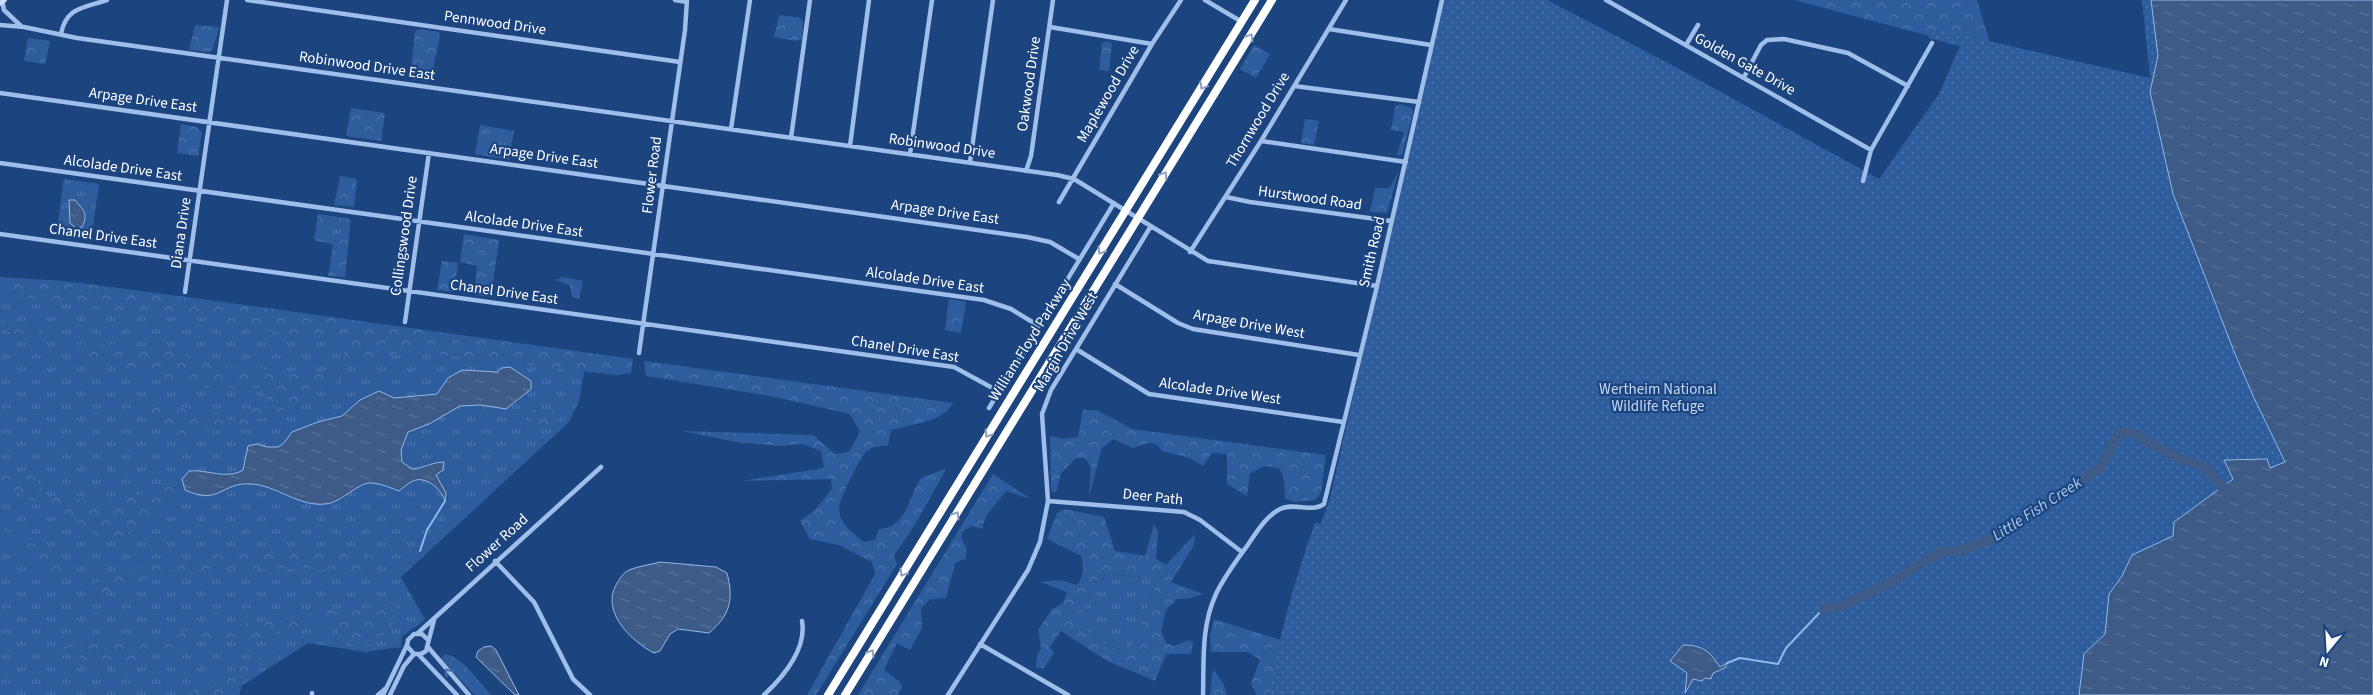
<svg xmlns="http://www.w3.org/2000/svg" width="2373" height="695" viewBox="0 0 2373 695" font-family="'Source Sans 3',sans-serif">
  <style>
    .grass { fill: url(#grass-tufts) }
    .forest { fill: url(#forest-crowns); fill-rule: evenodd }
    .park { fill: url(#park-dots) }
    .water { fill: url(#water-ripples); stroke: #92b8eb }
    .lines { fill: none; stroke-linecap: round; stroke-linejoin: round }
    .stream { stroke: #92b8eb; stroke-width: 2 }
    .river { stroke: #3d5b86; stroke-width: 10 }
    .street { stroke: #9fbee9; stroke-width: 4.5 }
    .secondary { stroke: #cadcf7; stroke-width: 5.5 }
    .highway { stroke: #fff; stroke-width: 8 }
    .oneway { stroke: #8ea2bf }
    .oneway2 { stroke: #4a6fa4 }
    .labels { text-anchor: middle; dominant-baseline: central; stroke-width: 4.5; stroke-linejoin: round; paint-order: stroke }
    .street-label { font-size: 15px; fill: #fff; stroke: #1c447f }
    .park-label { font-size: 15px; fill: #c3d9f7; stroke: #1c447f }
    .water-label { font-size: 16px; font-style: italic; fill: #aac8f1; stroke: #1c447f }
  </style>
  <defs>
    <pattern id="grass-tufts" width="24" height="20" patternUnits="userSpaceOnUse" patternTransform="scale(1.25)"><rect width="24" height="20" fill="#2e5d9d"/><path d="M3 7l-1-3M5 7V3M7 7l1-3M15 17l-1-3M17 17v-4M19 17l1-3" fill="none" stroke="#4d75ac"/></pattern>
    <pattern id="forest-crowns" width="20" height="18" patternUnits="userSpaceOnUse" patternTransform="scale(1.25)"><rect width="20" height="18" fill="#2e5d9d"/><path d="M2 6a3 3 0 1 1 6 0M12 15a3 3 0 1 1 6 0" fill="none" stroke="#4d75ac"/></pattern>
    <pattern id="park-dots" width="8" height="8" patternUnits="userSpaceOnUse" patternTransform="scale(1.25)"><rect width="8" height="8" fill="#2e5d9d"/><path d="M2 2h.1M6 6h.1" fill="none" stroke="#4d75ac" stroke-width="1.8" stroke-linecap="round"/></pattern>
    <pattern id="water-ripples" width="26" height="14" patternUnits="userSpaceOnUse" patternTransform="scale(1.25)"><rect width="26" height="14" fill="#3d5b86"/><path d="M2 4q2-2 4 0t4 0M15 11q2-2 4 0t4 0" fill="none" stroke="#5a7498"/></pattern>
  </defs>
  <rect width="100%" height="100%" fill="#1c447f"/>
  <path class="grass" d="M480 125 514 131 509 160 475 154Z
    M64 179 99 184 91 240 56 235Z
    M323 220 327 223 343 226 341 244H338L335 240 321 234Z
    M0 280 586 361 579 401 569 422 401 577 425 619C418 627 410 630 402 636L401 647 365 652 308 643 227 695H0Z
    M1109 574 1147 578 1156 585 1133 644 1126 650C1106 647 1087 637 1079 618L1099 576Z"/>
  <path class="forest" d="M1794 0H1977L1989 40 1982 50Z
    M779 15 800 18 803 21 802 39 795 41 774 37Z
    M195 25 219 27 213 49 209 52 189 50Z
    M420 29 439 32 440 36 432 74 428 82 410 79 415 31Z
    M28 38 50 41 45 64 24 61Z
    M1108 41 1112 43 1109 71 1099 70 1102 43Z
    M1254 45 1270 54 1256 78 1240 69Z
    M1400 104 1412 108 1413 113 1402 155H1397L1404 132 1391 130 1395 106Z
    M351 108 385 113 381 141 346 136Z
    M1305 119 1319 121 1314 145 1301 143Z
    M181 124 196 127 202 132 198 156 177 153Z
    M1399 170 1387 213 1370 212 1375 188H1390Z
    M340 176 357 179 354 207 334 205Z
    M318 214 351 219 345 277 328 276 333 245 314 240ZM324 220 327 224 343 226 340 244H338L331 237 321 234Z
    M464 234 499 240 491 297 474 295 477 266 460 262Z
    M442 261 458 263 454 292 437 290Z
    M0 277 65 281 224 302 633 359 631 373 616 375 399 350 386 359 369 364 358 358H351L339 381 273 415 255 420 239 429 205 431 188 436 166 433 147 421 137 409 158 405 189 408 224 419 237 420 267 399 260 388 200 387 180 383 78 356 61 346 94 342 152 348 231 367 261 368 283 374H324L333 372 344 361V349L330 339 281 333 173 312 109 310 0 293Z
    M562 277 583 281 579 299 572 297 570 285 555 280Z
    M949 299 966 302 961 333 945 330Z
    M0 319 40 328 47 338 31 339 0 329Z
    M644 361 953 403C942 423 911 424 891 430L888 446C881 446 871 446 866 452 859 459 839 500 839 509 840 525 853 533 864 542L875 540 879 529C908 527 907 499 921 478L947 468 910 533 894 555 897 564 816 695H807L875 574 872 562 839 545 810 539 800 521 814 511 832 489 831 479 741 481 824 468 821 451 802 444 779 446 736 442 682 431 813 435 835 454 849 452 860 432 850 414 770 396 646 376Z
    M538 408 561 413 556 425C545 429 534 422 526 415Z
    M1083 410H1097L1132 429 1326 455 1321 493 1315 500 1295 502 1285 499 1284 478 1279 468 1265 466 1250 473 1247 496 1227 484V454L1212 453 1203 466 1190 458 1162 451C1155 438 1144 444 1133 448L1113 439 1102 448 1089 496 1091 467 1085 458H1076L1061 473 1056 493 1051 491 1050 436 1064 439 1078 437Z
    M0 468 36 477 39 486 49 497 73 498 104 503 133 497 164 485 174 489 177 502C156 514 125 540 101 542L94 531 23 496 0 482Z
    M993 474 1031 499 1006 491 986 516 982 529 972 526 963 531 961 538 967 549 965 559 955 563 946 598 931 599 921 608 922 628 910 650 897 643 884 670 900 682 902 687 898 695H858Z
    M1064 509 1104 517 1115 551 1145 556 1154 524 1158 531 1156 559 1166 565 1195 534 1194 545 1171 582 1203 594 1187 599H1177L1166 610 1161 631 1166 643 1174 646 1189 640 1193 643 1191 654H1166L1155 681 1107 661 1061 631 1050 647 1054 653 1044 668H1036L1037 656 1041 648 1038 630 1052 609 1063 603 1067 592 1040 582 1060 580 1077 585C1084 577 1084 566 1081 556L1047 539 1057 513ZM1109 574 1147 578 1156 585 1133 644 1126 650C1106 648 1087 637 1079 618L1099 576Z
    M0 528 45 550 56 563 78 566 50 585 45 569 30 555 0 538Z
    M318 551 376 556 385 562 375 571 294 569 171 570 110 593 87 594 95 582 149 564 255 552Z
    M382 602H397L392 629 368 646 350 644 338 635 336 625 324 621 308 622 263 637 238 641 201 639 167 648 126 664 92 666 63 647 80 642 162 639 196 629 304 617C322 604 338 611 359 610 367 610 375 605 382 602Z
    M1214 619 1284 641 1283 695H1257L1251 684 1260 660 1248 652H1211L1210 637Z
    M277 651V658L244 678 239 695H185L258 658Z
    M444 654C462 656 479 682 491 695H475L441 659Z
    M1213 669 1224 685 1227 695H1210Z"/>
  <path class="park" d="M1443 0H1547L1670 64 1879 179 1939 94 1960 46 1928 38 1935 31H1945L2150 78 2142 0H2373V695H1270C1278 637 1295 579 1315 523L1321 524 1330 498Z"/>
  <path class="water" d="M2151 0H2373V695H2079L2084 654 2105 634 2109 594 2122 576 2132 555 2173 536 2174 522 2233 479 2224 460 2267 459 2270 468 2285 462 2254 398 2235 354 2173 194 2150 92 2158 56Z
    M69 200H75C83 210 89 213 82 227L77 229 70 223Z
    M510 367 531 381V389L506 409 481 405 460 406 429 424 408 432 401 450 402 462 412 469C424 468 433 462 444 462L443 470 436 475 446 493 445 501C442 490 426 475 413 481 408 483 403 488 399 491 391 488 382 484 373 483 358 481 342 503 325 504 299 507 276 485 251 484 220 482 221 506 185 490L182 479 189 471C206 469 227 480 243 470L248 446 257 444 267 447H278L284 443 292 432 318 422 342 416 360 400 379 391 394 398 437 394 448 378 462 370 497 372 502 368Z
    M660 562 716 567 727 573C734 600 730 615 709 633L678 629 670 634 660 651 654 653C631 641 601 612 616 585 619 579 623 573 629 570 638 566 650 565 660 562Z
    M1683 645C1702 645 1710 651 1720 667L1727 663 1725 668 1713 673 1711 679 1705 678 1702 681 1693 679 1685 693 1687 673 1670 661Z
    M491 646 496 650 519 695H515L476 657 478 651 484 647Z"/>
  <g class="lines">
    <path class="stream" d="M420 551 427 530 445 501
      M1727 663 1740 658 1778 664 1786 648 1823 609"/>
    <path class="river" d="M1823 609 1838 607 1886 585 1941 551 1957 552 1997 537 2101 467 2119 432 2135 434 2174 457 2202 465 2222 487 2233 491"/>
    <path class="street" d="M2 0 4 10 21 26
      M247 0 680 62
      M675 0 687 2
      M1205 0 1242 22
      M1606 0 1871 150
      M0 25 24 27 77 38 1057 175 1074 179 1208 261 1377 286
      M1050 27 1152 44
      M1329 29 1431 45
      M61 34C66 7 84 8 107 0
      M1686 45 1698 25
      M1744 77 1761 45 1767 40 1784 39 1848 53 1908 86
      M1294 86 1419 102
      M0 93 1027 237 1050 242 1079 259
      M731 129 750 0
      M791 138 810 0
      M1261 141 1406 162
      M850 146 869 0
      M910 154 932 0
      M970 162 993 0
      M0 163 984 300 1011 309 1039 326
      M1026 171 1031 156 1053 0
      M1863 181 1871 150 1932 43
      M1226 197 1250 202 1391 221
      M1059 202 1152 44 1181 0
      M0 234 954 367 998 391
      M1190 252 1261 141 1346 0
      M1115 284 1178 323 1193 329 1359 355
      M185 292 227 0
      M405 322 429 153
      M1076 349 1149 394 1343 422
      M639 353 685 30 687 0
      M989 408 1114 203
      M1048 501 1184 512 1200 520 1242 552
      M495 561 534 602 573 679 590 695
      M418 633 601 467
      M428 640 422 634H414L408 640 407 646 414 654H421L426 651 434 620
      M980 644 1068 695
      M428 647 469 695
      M419 655 457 695
      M312 695V693
      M378 695 385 689
      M383 695 407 645
      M390 695 404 666 414 654
      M764 695C783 677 807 649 802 621
      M948 695 1028 570 1040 542 1048 501 1042 414 1051 390 1151 226
      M1203 695C1204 661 1201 626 1216 594 1224 577 1236 561 1247 546 1256 533 1266 516 1280 509 1294 502 1313 513 1324 504L1377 286 1442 0"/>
    <path class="secondary" d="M0 3 4 0"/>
    <path class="highway" d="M828 695 1255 0
      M845 695 1272 0"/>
  </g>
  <defs><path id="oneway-chevron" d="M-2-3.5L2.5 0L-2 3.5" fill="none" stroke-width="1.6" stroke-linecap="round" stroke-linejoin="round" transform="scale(1.25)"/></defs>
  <g class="oneway">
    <use href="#oneway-chevron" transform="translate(1250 37) rotate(-58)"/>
    <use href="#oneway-chevron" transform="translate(1203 86) rotate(121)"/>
    <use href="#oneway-chevron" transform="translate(1164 175) rotate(-58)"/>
    <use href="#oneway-chevron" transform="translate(1101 251) rotate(122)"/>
    <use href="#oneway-chevron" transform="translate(988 434) rotate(122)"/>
    <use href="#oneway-chevron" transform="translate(956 515) rotate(-58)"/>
    <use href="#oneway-chevron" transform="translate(903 573) rotate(122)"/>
    <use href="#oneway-chevron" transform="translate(871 653) rotate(-58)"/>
  </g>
  <use class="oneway2" href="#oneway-chevron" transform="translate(448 672) rotate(-132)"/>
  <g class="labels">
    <g class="street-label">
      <text transform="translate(495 23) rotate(8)">Pennwood Drive</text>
      <text transform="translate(1745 64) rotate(29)">Golden Gate Drive</text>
      <text transform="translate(367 66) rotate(8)">Robinwood Drive East</text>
      <text transform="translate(1029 84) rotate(-82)">Oakwood Drive</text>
      <text transform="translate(1108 94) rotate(-60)">Maplewood Drive</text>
      <text transform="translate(143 100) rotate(8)">Arpage Drive East</text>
      <text transform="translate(1258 120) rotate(-59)">Thornwood Drive</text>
      <text transform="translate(942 146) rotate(8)">Robinwood Drive</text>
      <text transform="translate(544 156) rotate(8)">Arpage Drive East</text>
      <text transform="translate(123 168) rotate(8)">Alcolade Drive East</text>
      <text transform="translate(652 175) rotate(-83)">Flower Road</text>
      <text transform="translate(1310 198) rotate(8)">Hurstwood Road</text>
      <text transform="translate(945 212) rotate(8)">Arpage Drive East</text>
      <text transform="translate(524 224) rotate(8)">Alcolade Drive East</text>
      <text transform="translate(181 233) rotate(-82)">Diana Drive</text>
      <text transform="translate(103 236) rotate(8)">Chanel Drive East</text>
      <text transform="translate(404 236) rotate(-82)">Collingswood Drive</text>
      <text transform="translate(1372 252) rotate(-77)">Smith Road</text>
      <text transform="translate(925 280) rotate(8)">Alcolade Drive East</text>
      <text transform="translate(504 292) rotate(8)">Chanel Drive East</text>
      <text transform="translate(1249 324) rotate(10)">Arpage Drive West</text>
      <text transform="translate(1030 340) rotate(-58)">William Floyd Parkway</text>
      <text transform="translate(1066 342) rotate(-60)">Margin Drive West</text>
      <text transform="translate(905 349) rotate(9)">Chanel Drive East</text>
      <text transform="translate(1220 391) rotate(8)">Alcolade Drive West</text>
      <text transform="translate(1153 497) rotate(6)">Deer Path</text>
      <text transform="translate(497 543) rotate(-42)">Flower Road</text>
    </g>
    <g class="park-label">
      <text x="1658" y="389">Wertheim National<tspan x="1658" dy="17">Wildlife Refuge</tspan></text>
    </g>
    <g class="water-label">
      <text transform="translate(2037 509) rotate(-33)">Little Fish Creek</text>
    </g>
  </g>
  <g transform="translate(2328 650) rotate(198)" stroke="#1c447f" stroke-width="4" paint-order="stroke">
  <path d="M0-4L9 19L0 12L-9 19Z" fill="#ffffff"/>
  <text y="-8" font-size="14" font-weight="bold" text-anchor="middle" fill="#ffffff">N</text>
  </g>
</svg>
